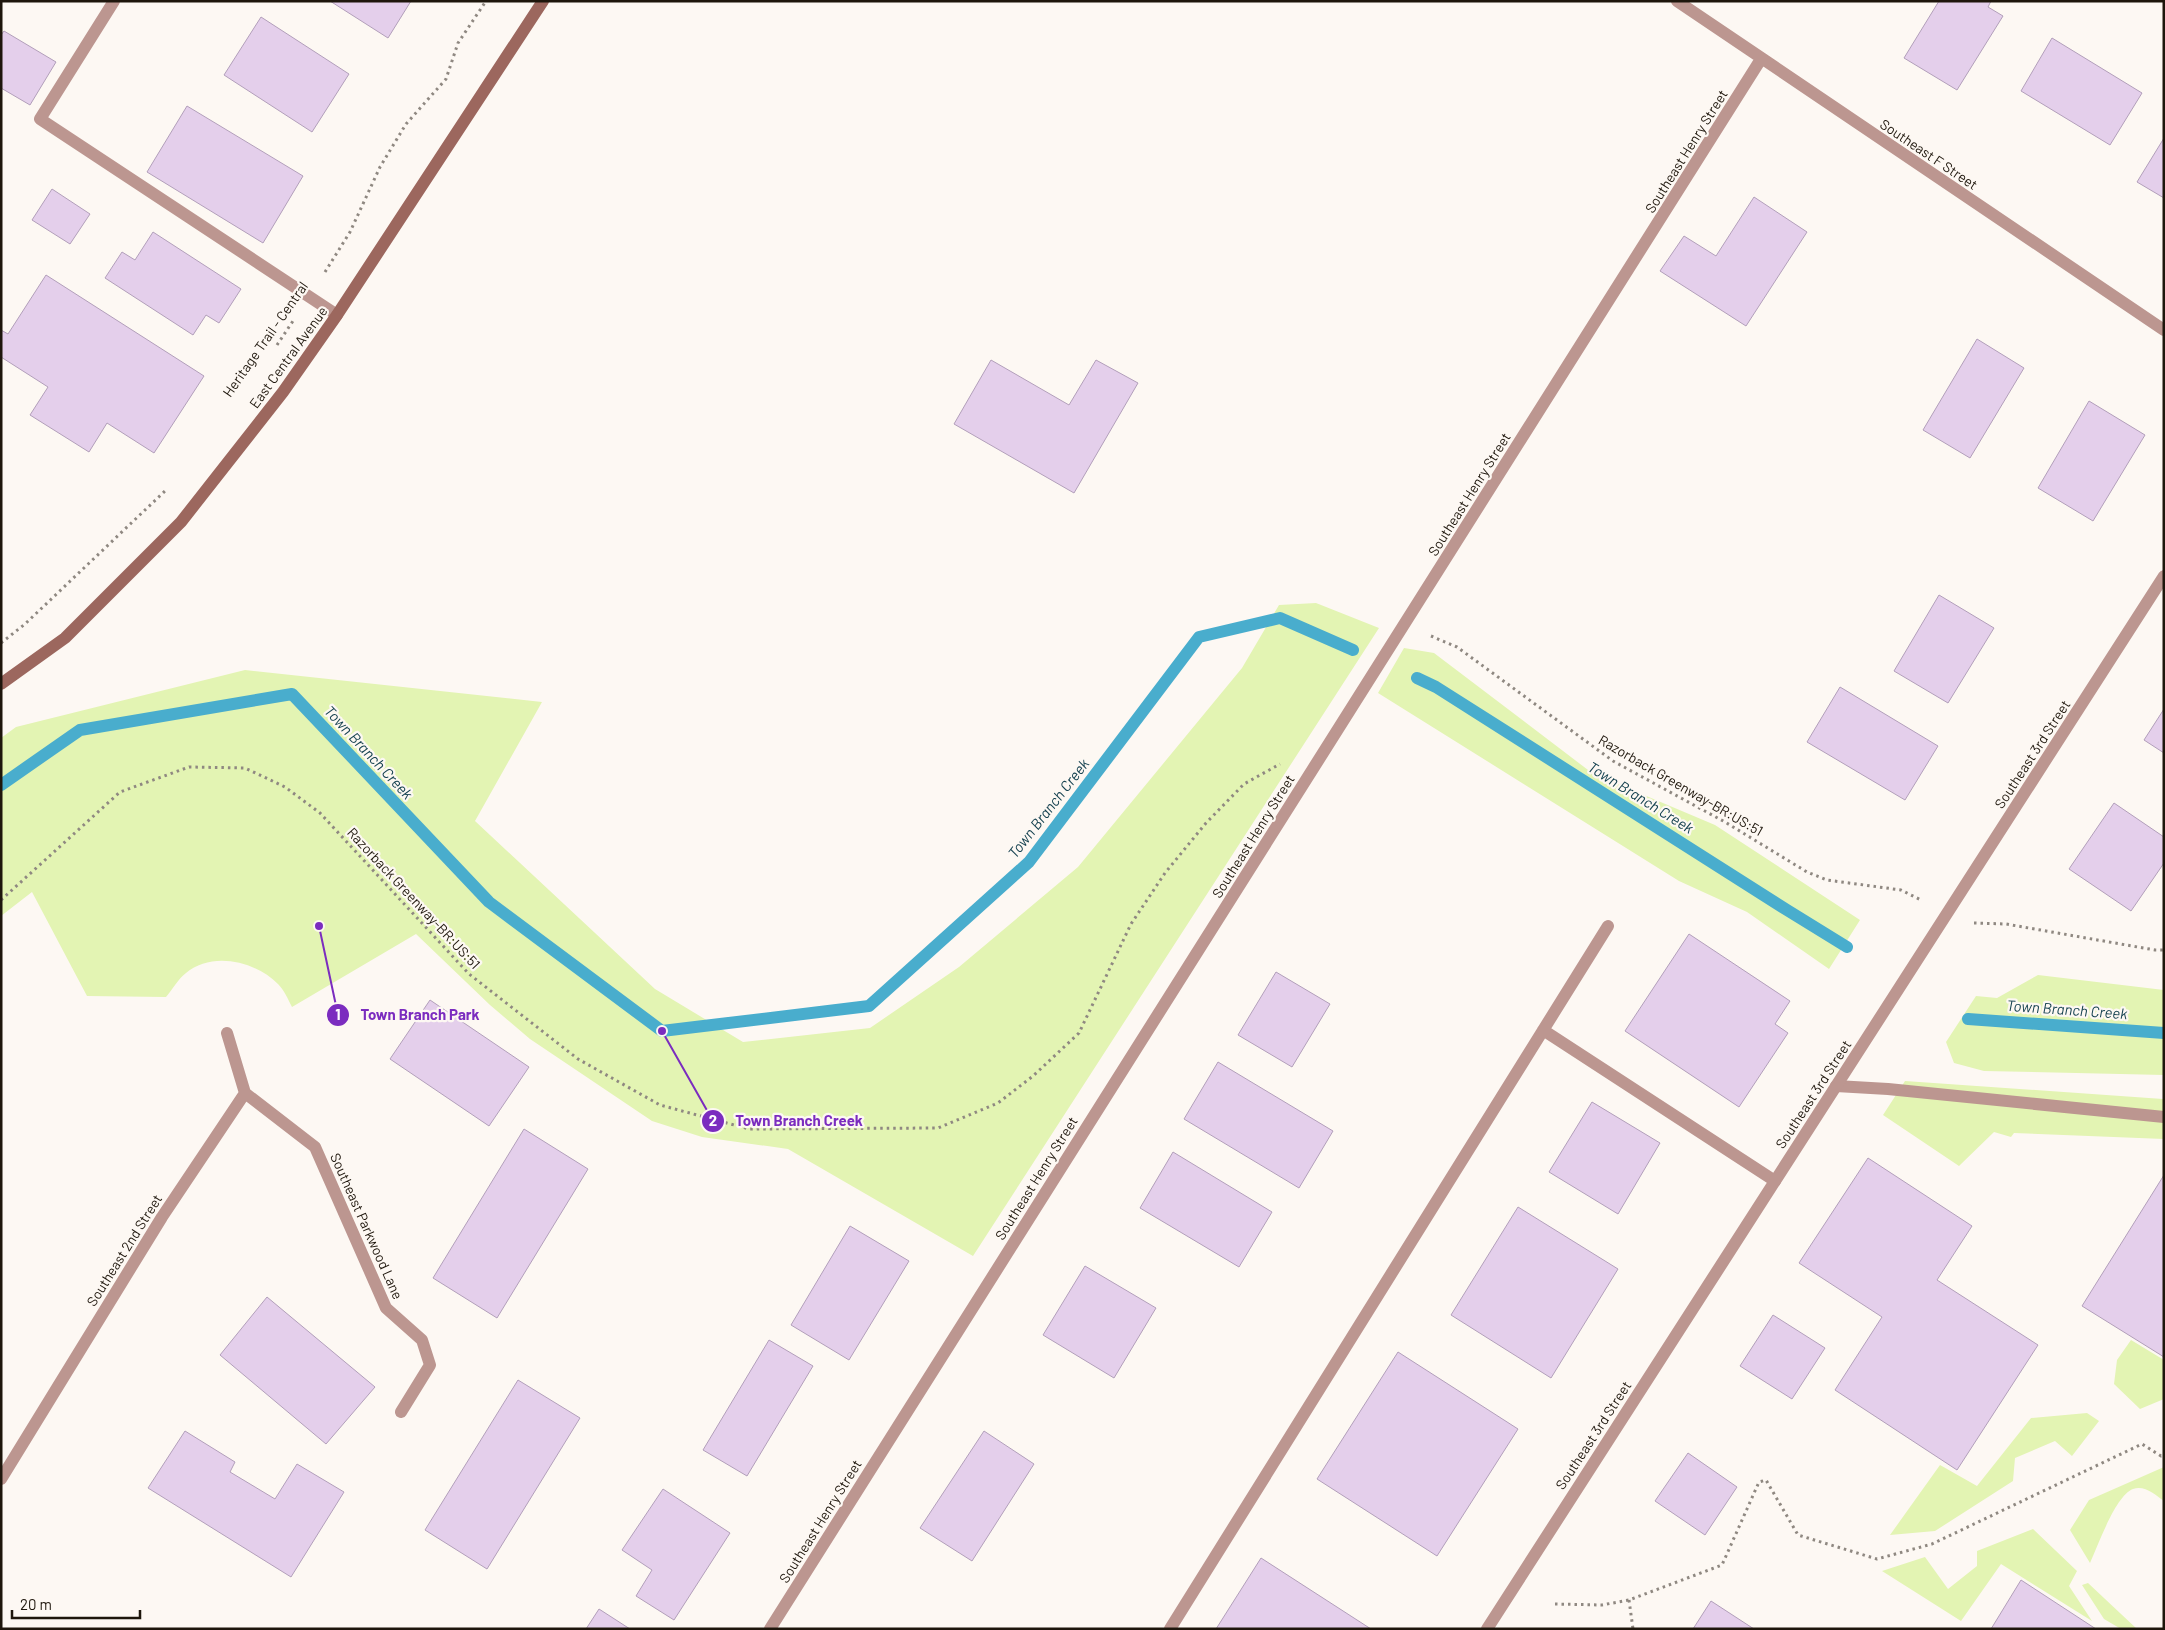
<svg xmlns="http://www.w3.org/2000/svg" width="2165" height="1630" viewBox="0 0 2165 1630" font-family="Barlow,sans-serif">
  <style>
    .green { fill: #e3f4b3 }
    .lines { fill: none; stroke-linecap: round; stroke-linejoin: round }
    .stream { stroke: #49adcd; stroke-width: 12 }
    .building { fill: #e4cfeb; stroke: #b29fba }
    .path { stroke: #8f8881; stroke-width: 3; stroke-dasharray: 2.5 4; stroke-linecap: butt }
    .service { stroke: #bc9690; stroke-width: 12 }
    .minor { stroke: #bc9690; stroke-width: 12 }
    .tertiary { stroke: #bc9690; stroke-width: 12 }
    .secondary { stroke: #9c675e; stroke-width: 12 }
    .labels { text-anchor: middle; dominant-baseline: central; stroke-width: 4.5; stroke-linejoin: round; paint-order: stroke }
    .street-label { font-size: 14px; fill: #1e160c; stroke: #fdf8f3 }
    .water-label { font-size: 15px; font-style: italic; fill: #164250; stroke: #fdf8f3 }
    .leader { fill: none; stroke: #7b2cbf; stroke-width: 2 }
    .callout-dot { fill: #7b2cbf; stroke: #fdf8f3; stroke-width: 2 }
    .mark-label { font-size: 15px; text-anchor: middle; font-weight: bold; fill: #fff }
    .callout-label { font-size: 15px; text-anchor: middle; font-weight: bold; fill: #7b2cbf; stroke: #fdf8f3; stroke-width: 4.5; stroke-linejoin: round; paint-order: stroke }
  </style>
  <rect width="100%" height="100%" fill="#fdf8f3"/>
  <path class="green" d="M1316 603 1379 628 973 1256 788 1149 702 1137 652 1121 530 1039 490 1005 416 934 292 1007C288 999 284 990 278 984 255 961 212 951 186 973 178 979 172 990 166 997L87 996 32 892 1 916V738L16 727 245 670 542 702 475 821 655 989 743 1042 870 1028 959 967 1078 867 1242 668 1279 605Z
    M1404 648 1434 653 1592 773 1715 825 1860 920 1829 969 1747 912 1679 881 1378 693Z
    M2038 975 2164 990V1075L1984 1071 1954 1063 1946 1042 1976 996 1997 998Z
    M1905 1081 2163 1099 2164 1139 2014 1133 2011 1137 1994 1132 1959 1166 1883 1115Z
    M2131 1340 2164 1360V1399L2140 1409 2114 1384 2117 1360Z
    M2087 1413 2099 1421 2072 1456 2055 1441 2015 1458 2013 1481 1935 1531 1890 1535 1940 1465 1977 1486 2031 1418Z
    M2164 1467V1501C2155 1495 2145 1485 2133 1489 2115 1496 2098 1546 2090 1563L2070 1530 2089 1500Z
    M2033 1529 2077 1571 2069 1586 2092 1621 2001 1564 1961 1621 1882 1571 1925 1557 1948 1589 1977 1566V1551Z
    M2088 1583 2137 1629H2121L2104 1619 2082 1585Z"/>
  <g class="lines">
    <path class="stream" d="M1417 678 1436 687 1787 910 1847 947
      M1 785 80 730 292 694 489 902 662 1031 869 1006 1029 862 1199 637 1280 618 1353 650
      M1968 1019 2164 1033"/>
  </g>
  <path class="building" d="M330 1H411L388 38Z
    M1939 1H1991L1988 7 2003 16 1957 90 1904 58Z
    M261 17 349 74 312 132 224 75Z
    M4 31 56 62 30 105 1 88V35Z
    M2052 38 2142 93 2110 145 2021 91Z
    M187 106 303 176 263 243 147 172Z
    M2164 138V198L2137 182Z
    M52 189 90 214 70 244 32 220Z
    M1754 197 1807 232 1746 326 1660 271 1684 236 1716 256Z
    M153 232 241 289 219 323 206 315 193 335 105 278 122 252 135 260Z
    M46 275 204 376 154 453 107 423 89 452 30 415 48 387 1 357V330L8 334Z
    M1977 339 2024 368 1970 458 1923 430Z
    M991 360 1069 405 1096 360 1138 383 1074 493 954 424Z
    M2089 401 2145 435 2093 521 2038 488Z
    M1939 595 1994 628 1948 703 1894 671Z
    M1840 687 1938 746 1905 800 1807 742Z
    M2164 709V753L2144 740Z
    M2114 803 2164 837V863L2131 911 2069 869Z
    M1689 934 1790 1001 1775 1024 1788 1033 1739 1107 1625 1031Z
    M1276 972 1330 1004 1292 1067 1238 1035Z
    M430 1000 529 1067 489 1126 390 1059Z
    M1218 1062 1333 1131 1299 1188 1184 1119Z
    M1592 1102 1660 1143 1618 1214 1549 1172Z
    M524 1129 588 1169 497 1318 433 1278Z
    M1173 1152 1272 1212 1239 1267 1140 1208Z
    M1868 1158 1972 1226 1937 1280 2038 1345 1957 1470 1835 1390 1882 1317 1799 1263Z
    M2164 1175V1357L2082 1306Z
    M1518 1207 1618 1269 1551 1378 1451 1315Z
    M850 1226 909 1261 849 1360 791 1325Z
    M1085 1266 1156 1308 1114 1378 1043 1335Z
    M267 1297 375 1387 326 1444 220 1355Z
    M1773 1315 1825 1348 1792 1399 1740 1366Z
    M769 1340 813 1366 747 1476 703 1450Z
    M1398 1352 1518 1429 1437 1556 1317 1479Z
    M518 1380 580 1418 487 1569 425 1530Z
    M185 1431 235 1462 230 1472 275 1499 297 1464 344 1492 291 1577 148 1488Z
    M984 1431 1034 1464 972 1561 920 1528Z
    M1688 1453 1737 1487 1705 1535 1655 1501Z
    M663 1489 730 1533 674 1620 636 1596 652 1570 622 1550Z
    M1261 1558 1371 1629H1216Z
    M2021 1580 2096 1629H1991Z
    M1711 1601 1754 1629H1693Z
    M599 1609 630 1629H586Z"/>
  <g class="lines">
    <path class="path" d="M325 272 350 232 380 167 406 124 446 79 458 43 486 1
      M277 345 293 321
      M1431 636 1457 647 1613 761 1725 822 1807 872 1827 880 1901 890 1921 900
      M1 643 25 624 165 491
      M1 900 120 792 189 767 245 768 285 787 320 813 469 974 578 1059 660 1105 749 1129 938 1128 998 1103 1033 1076 1079 1033 1131 924 1165 873 1206 823 1244 784 1280 764
      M1974 923 2006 924 2155 950H2164
      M1629 1600 1633 1629
      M1555 1604 1602 1605 1629 1600 1722 1565 1759 1482 1766 1480 1798 1535 1877 1559 1932 1544 2142 1444 2161 1456 2164 1455"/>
    <path class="service" d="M114 1 40 119 337 315
      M1543 1030 1775 1181
      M1836 1086 1888 1089 2164 1117
      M1170 1629 1608 926"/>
    <path class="minor" d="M1677 1 2164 330
      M245 1093 315 1147 386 1308 422 1340 430 1365 401 1412
      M1 1479 162 1217 245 1093 227 1033
      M770 1629 1761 59"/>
    <path class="tertiary" d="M1487 1629 2164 576"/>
    <path class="secondary" d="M1 684 65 638 181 522 283 392 337 315 543 1"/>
  </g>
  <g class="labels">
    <g class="street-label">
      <text transform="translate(1686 151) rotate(-58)">Southeast Henry Street</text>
      <text transform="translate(1929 154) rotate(34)">Southeast F Street</text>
      <text transform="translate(265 339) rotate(-55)">Heritage Trail - Central</text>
      <text transform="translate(288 357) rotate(-54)">East Central Avenue</text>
      <text transform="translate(1469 494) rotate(-58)">Southeast Henry Street</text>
      <text transform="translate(2032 754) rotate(-57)">Southeast 3rd Street</text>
      <text transform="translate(1681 785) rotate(30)">Razorback Greenway-BR:US:51</text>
      <text transform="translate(1253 836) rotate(-58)">Southeast Henry Street</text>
      <text transform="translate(414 898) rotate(47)">Razorback Greenway-BR:US:51</text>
      <text transform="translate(1813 1094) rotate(-57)">Southeast 3rd Street</text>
      <text transform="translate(1036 1178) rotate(-58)">Southeast Henry Street</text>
      <text transform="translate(367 1226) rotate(66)">Southeast Parkwood Lane</text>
      <text transform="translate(124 1250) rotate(-58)">Southeast 2nd Street</text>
      <text transform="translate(1593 1435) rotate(-57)">Southeast 3rd Street</text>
      <text transform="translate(820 1521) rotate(-58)">Southeast Henry Street</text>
    </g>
    <g class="water-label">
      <text transform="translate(369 752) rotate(47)">Town Branch Creek</text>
      <text transform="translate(1641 797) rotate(32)">Town Branch Creek</text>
      <text transform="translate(1048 808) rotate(-52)">Town Branch Creek</text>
      <text transform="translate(2067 1009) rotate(4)">Town Branch Creek</text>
    </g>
  </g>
  <path class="leader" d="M319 926L338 1015M662 1031L713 1121"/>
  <g class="callout-dot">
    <circle cx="319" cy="926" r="5"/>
    <circle cx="662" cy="1031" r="5"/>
    <circle cx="338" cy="1015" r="12"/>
    <circle cx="713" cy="1121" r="12"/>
  </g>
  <g class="mark-label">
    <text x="338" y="1020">1</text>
    <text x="713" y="1126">2</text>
  </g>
  <g class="callout-label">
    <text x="420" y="1020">Town Branch Park</text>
    <text x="799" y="1126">Town Branch Creek</text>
  </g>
  <rect width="2165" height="1630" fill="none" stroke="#1e160c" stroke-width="5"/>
  <path d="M12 1610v8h128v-8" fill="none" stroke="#1e160c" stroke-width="2.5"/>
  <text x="20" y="1610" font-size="15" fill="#1e160c" stroke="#fdf8f3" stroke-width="4" paint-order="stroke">20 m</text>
</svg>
